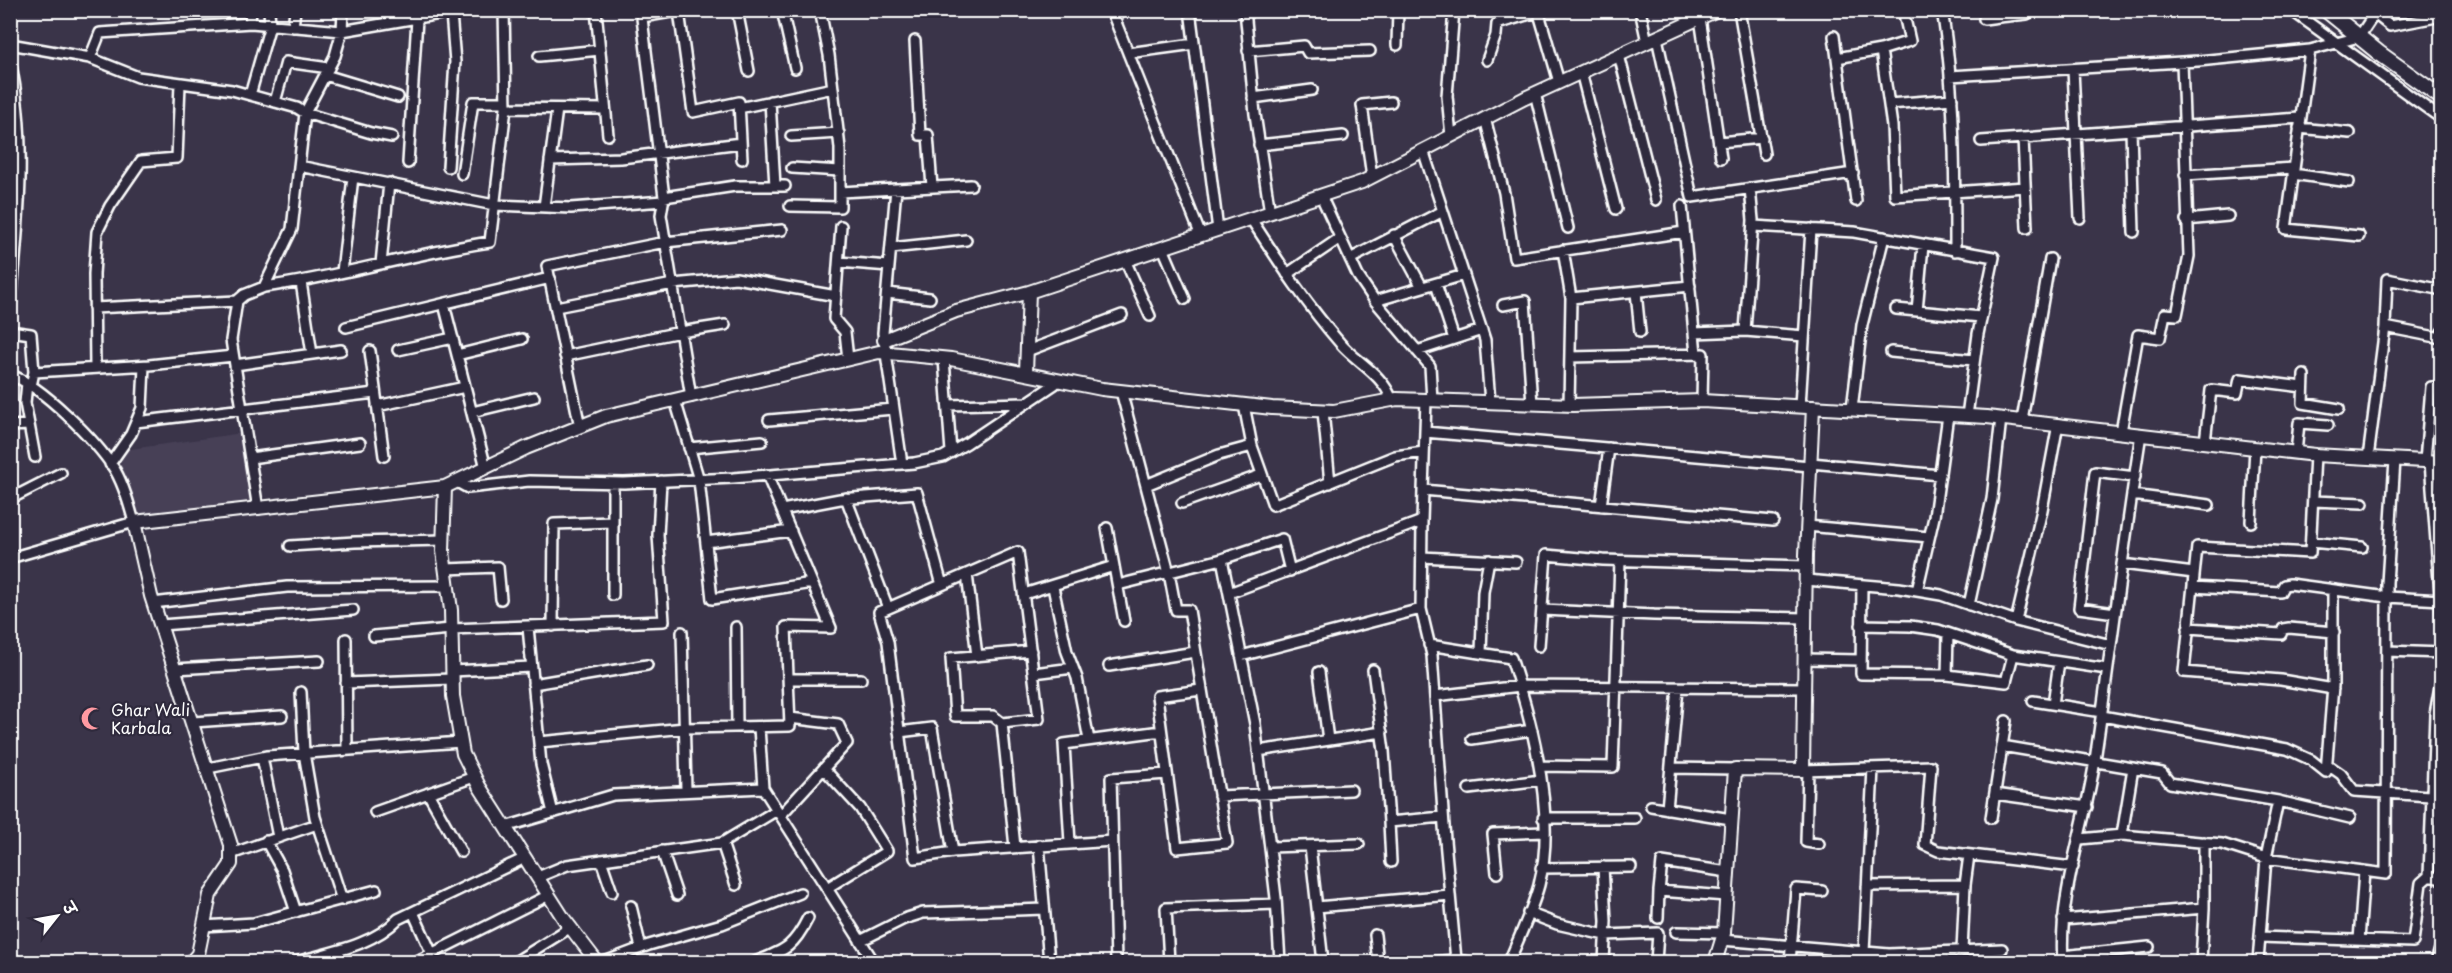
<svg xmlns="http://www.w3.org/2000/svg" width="2452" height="973" viewBox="0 0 2452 973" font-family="'Playpen Sans','Playpen Sans Deva',sans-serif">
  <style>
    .built { fill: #474057 }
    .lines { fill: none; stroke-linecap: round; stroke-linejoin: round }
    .minor-casing { stroke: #fff; stroke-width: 14 }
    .tertiary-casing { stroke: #fff; stroke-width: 16 }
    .secondary-casing { stroke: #fff; stroke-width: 18 }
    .minor { stroke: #2f2a3d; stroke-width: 9 }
    .tertiary { stroke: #2f2a3d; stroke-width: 12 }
    .secondary { stroke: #2f2a3d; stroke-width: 14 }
    .labels { text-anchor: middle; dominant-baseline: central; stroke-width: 4.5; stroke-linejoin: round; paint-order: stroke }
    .poi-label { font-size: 16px; fill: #fff; stroke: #2f2a3d; text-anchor: start }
  </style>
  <rect width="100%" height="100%" fill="#3a3449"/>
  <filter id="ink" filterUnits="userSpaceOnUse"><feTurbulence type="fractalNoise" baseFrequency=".0167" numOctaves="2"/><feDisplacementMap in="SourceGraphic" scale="12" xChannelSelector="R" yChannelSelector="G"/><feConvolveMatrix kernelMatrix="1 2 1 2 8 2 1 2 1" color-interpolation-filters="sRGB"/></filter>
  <g filter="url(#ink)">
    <path class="built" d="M242 433 253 504 144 515 136 511 120 469 124 450Z"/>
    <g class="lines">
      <defs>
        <path id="minor" d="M250 10 251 23
          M596 10 608 135
          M641 10 664 197 661 215 691 397
          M737 10 749 71
          M782 10 795 68
          M1111 10 1201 236
          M1190 10 1218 230
          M1245 10 1255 114 1270 213
          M1538 10 1559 82
          M1640 10 1647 42
          M1739 10 1764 154
          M1942 10C1955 90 1955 170 1955 251
          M1998 10 1999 17 2027 14 2033 10
          M2291 10 2442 119
          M679 11 693 112 739 102 742 159
          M2375 14 2390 26 2442 16
          M642 17 683 10
          M1700 18 1721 158
          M1984 19 1999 17
          M293 27 295 10
          M1834 36 1856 201
          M1657 38 1692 197 1853 173
          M915 41 920 135H928L932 187
          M10 44 90 58 138 77 232 90 297 108 305 113 371 133 392 137
          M1397 45 1398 10
          M1881 50 1892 126 1895 196 2025 187
          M1248 51 1304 46 1308 53 1370 51
          M1128 53 1194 44
          M1619 55 1656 200
          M539 56 600 50
          M90 58 100 33 251 23 342 31 463 10
          M1837 58 1881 50 1910 41 1903 10
          M1487 60 1496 35 1497 24 1543 10
          M10 61C29 144 17 232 10 316
          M2073 69 2080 218
          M1581 72 1616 209
          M325 75 398 97
          M1950 76 2198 61 2310 50
          M1535 93 1568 228
          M250 95 270 25 269 10
          M1253 98 1312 90
          M770 101 775 186
          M275 102 286 62 329 68
          M1889 104 1952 99
          M506 108 605 109
          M739 108 833 88
          M1485 118 1504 193 1514 258 1684 232
          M2299 128 2350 133
          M2131 130 2134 232
          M791 136 839 133
          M1451 136 1447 96 1454 10
          M2023 138 2027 228
          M1981 141 2300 118
          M1719 142 1762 138
          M1259 145 1343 136
          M1423 150 1485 340 1490 402
          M550 160 621 158 741 143
          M408 163 417 19
          M299 166 494 205 571 208 663 201
          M448 167 455 62 451 13
          M792 168 840 171
          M462 174 473 102H506
          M2293 174 2349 182
          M2185 175 2294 168
          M1372 177 1362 105 1391 102
          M896 189 883 333 902 464
          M840 192 971 185
          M1321 196 1358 276 1375 301 1430 366 1432 400
          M664 197 735 186H785
          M790 206 840 207V148L829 55 820 10
          M1682 206 1696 354
          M544 207 557 109
          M1251 219C1279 262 1306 304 1340 343 1357 363 1382 373 1392 400
          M2186 220 2228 216
          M841 226 834 319 845 332 848 359
          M1753 226 1854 232 1994 257 1978 334 1967 416
          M1394 235 1422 287
          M2359 236 2286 229 2310 50 2359 37 2377 10
          M891 248 966 240
          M1163 248 1185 299
          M1563 250 1571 298 1569 405
          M1350 259 1443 211
          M1125 260 1150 316
          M839 262 889 266
          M381 264 389 183
          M342 272 353 177
          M1287 274 1340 238
          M301 282 312 354
          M1436 284 1454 339
          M264 287C340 277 414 253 490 242L506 108 504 10
          M1636 292 1640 332
          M887 293 930 298
          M1571 298 1690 286
          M1375 301 1464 275
          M444 304 486 468
          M1503 305 1525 301 1532 404
          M556 307 673 284 736 278 836 296
          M94 308 237 301
          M1896 309 1981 317
          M1917 311 1923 245
          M346 327 550 278
          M2385 327 2441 338 2442 332
          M10 331 31 334 34 372 31 386
          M1745 331 1753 220 1750 188
          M1694 333 1745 331 1804 336
          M398 350 453 338
          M370 351 384 456
          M1027 351 1122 315
          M1417 351 1482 330
          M1891 352 1974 360
          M457 355 522 339
          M565 356 680 332 725 325
          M1570 357 1703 354 1702 401
          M944 359 951 452
          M235 365 341 350
          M95 368 94 274 97 232 110 206 141 161 177 158 180 84
          M34 372 149 365 233 356
          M10 375C42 385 97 442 115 470 124 486 129 504 134 522L10 558
          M2304 375 2303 403 2339 409
          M27 383 25 403 35 457
          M1121 391 1169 573 1176 610H1189L1227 843 1177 848 1157 696 1201 690
          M675 400 699 480 712 599 812 583
          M1426 400 1422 521 1421 609 1432 655 1445 840 1456 960
          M948 405 1026 403
          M1244 405 1252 446 1273 505 1395 456 1424 452
          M377 406 465 387
          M1800 406 1811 229
          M1852 409 1862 325 1884 237
          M1323 411 1330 483
          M472 412 534 397
          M769 420 893 409
          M2022 420 2050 259
          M136 422 375 393
          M10 426 29 425
          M580 427 547 266 665 242 782 230
          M1425 432 1810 466
          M2121 432 2138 335 2160 338 2165 314 2177 315 2189 256 2182 62
          M2205 442 2211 390 2237 393 2240 379 2303 387
          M689 448 762 441
          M2296 453 2299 423 2328 425
          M2315 455 2310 553 2197 547 2184 672 2281 680 2333 689
          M250 458 360 443
          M2368 458 2385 327 2387 279 2442 290
          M2425 461 2431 387
          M2430 462 2442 621
          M1811 463 1940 475
          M110 464 131 434 142 408 144 366
          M457 482 468 488 529 481 624 483 733 478 914 463 943 457 967 443 1055 384V379
          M613 483V595
          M1146 485 1219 455 1252 446
          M1423 490 1773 521
          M2132 495 2209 505
          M846 498 888 608
          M10 499 61 473
          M2313 501 2363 503
          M1182 503 1261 475
          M1601 506 1609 448
          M258 509 231 340 237 301 244 295 264 287 292 229 305 113 335 56 342 31 343 10
          M782 510 840 499 917 493 942 585
          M2251 522 2255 448
          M1807 526 1929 537
          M1107 528 1124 621
          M706 542 791 531
          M2311 542 2362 547
          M290 546 355 542 444 540
          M1422 557 1516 562
          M1222 559 1255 724 1276 898 1280 962
          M2122 564 2194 573
          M446 569 498 567 501 599
          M967 574 977 656
          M1806 580 1899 588 1941 595 2016 621 2111 645
          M1118 585 1222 559 1282 539 1290 571
          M1862 585 1861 674 1947 675 2006 682 2013 655
          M1053 587 1067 652 1077 678 1089 740
          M2193 587 2280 592 2284 585 2290 584 2387 597 2442 600
          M1917 591 1934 517 1948 415
          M1229 593 1422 521
          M1024 594 1114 566
          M153 603 287 587 448 586
          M1969 605 1992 499 2001 418
          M1542 610 1654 615 1805 618
          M2115 613 2079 608 2095 472 2135 477
          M2016 621 2042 510 2058 424
          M161 625 353 610
          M1861 625 1910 626 1938 630 2013 655 2107 669
          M553 626 554 524 613 522
          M528 627 541 764 553 813
          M736 627 737 727
          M2188 628 2281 634 2283 629 2289 628 2334 632
          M682 632 686 790
          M374 636 451 629 664 621 658 535 661 481
          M346 639 347 750
          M1429 645 1511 658C1533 724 1557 815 1539 885 1532 911 1519 937 1509 962
          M1539 646 1546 555 1603 560 1806 566
          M2387 651 2442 653
          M1481 653 1483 592 1489 560
          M1241 656 1421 609
          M1804 659 1860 660
          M1109 666 1195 652
          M175 669 319 661
          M1373 670 1384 751 1389 822 1443 817
          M452 671 531 667
          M1319 672 1328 740
          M1034 673 1073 668
          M1947 675 1948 634
          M788 679H861
          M346 683 452 679
          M533 684 647 665
          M301 692 304 753 315 817 342 900
          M1435 696 1520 686 1804 688
          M2033 701 2102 712
          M2053 704 2059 662
          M2102 716 2287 749 2311 760 2326 772 2333 686V590
          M193 722 282 716
          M1002 723 1039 719 1018 552 879 612 888 642 915 858 953 852 1112 841
          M759 727 763 788 874 962
          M899 732 932 728 953 852
          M1472 739 1532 730
          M539 742 685 728 790 726 786 627 831 628 767 475
          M2002 746 2162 773 2170 783 2278 801 2350 818
          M1258 751 1382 732
          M262 757 278 837
          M2328 765 2341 774 2354 791 2430 796
          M1539 766 1613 767 1620 561
          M208 768 267 756 461 742
          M1671 768 1735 769
          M824 769 860 808 887 851 827 888
          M1803 770 1931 766 1925 845 1938 851 2073 867
          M1808 770 1806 842 1819 844
          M1469 789 1541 780
          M428 793 461 852
          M1995 794 2087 807
          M1219 796 1351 790
          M1651 806 1731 819
          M1667 809 1678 688
          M375 812 474 777
          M781 815 847 743 838 724 790 718
          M1543 818H1635
          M1991 818 2006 721
          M1389 822 1391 862
          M505 827 613 795 763 788
          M2122 835 2133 768
          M2080 839 2122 835 2222 844 2266 858 2386 874 2387 583 2395 460
          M266 841 282 870 296 912
          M722 843 736 885
          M1070 843 1064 744 1161 731
          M1039 845 1049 962
          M1310 846 1323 962
          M1015 847 1002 723 993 716H955L951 658 1031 651
          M1270 847 1359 844
          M662 851 677 895
          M231 854 317 824
          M601 860 612 892
          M1603 867 1606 921 1604 962
          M1541 868 1631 867
          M1497 873 1493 834 1545 832
          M2429 876 2442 879
          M538 877 567 865 722 843 777 810
          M1867 886 1965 885
          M1726 896 1659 891 1662 862 1728 872
          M631 906 641 948
          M1317 907 1450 895
          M413 912 432 954
          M1528 913 1557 924 1605 935 1658 933 1656 962
          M1658 918 1659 891
          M2063 920 2204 908
          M203 926 254 923 376 890
          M1676 932 1724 933
          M1375 935 1378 962
          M2260 937 2413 942 2421 883 2429 876 2435 714 2442 675
          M1722 940 1889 954 2002 949
          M2359 940 2364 871
          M860 941 904 919 923 913 1044 909
          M1833 950 1834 962
          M1962 951 1965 885 1969 855
          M1864 952 1873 768
          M2062 956 2149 947
          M296 962C331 952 372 946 398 919L525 858
          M415 962 549 895
          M515 962 571 927
          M604 962 649 945 722 924 800 893
          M755 962C785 950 793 948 808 918
          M1116 962 1111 778 1167 774
          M1169 962 1166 908 1276 904
          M1427 962 1456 960 1469 962
          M1790 962 1796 889 1822 891
          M2063 962C2058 893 2085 828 2095 760 2111 651 2124 542 2141 434
          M2201 962 2204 908V842
          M2258 962 2266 858 2278 801
          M2436 962 2442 942"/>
        <path id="tertiary" d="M884 340 956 311 1029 292
          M1026 372 1029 292 1362 182 1525 98 1717 10
          M445 487 443 551 451 610 453 696 463 754 479 786 564 919 597 962
          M191 962 198 954 210 895 231 864V845L151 596 134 522 445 487 526 448 606 416 879 352 951 359 1102 389 1272 408 1334 411 1397 399 1573 405 1702 401 1987 417 2315 455 2442 462
          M1715 962 1724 933 1735 769 1803 770 1806 555 1813 407"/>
        <path id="secondary" d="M2326 10 2379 53 2442 98"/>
      </defs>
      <use href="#minor" class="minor-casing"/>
      <use href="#tertiary" class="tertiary-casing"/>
      <use href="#secondary" class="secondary-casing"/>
      <use href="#minor" class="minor"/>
      <use href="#tertiary" class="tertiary"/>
      <use href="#secondary" class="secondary"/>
    </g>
  </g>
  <defs>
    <symbol id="mosque-bare" viewBox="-9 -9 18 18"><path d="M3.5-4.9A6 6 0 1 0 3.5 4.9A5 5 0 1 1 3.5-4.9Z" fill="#ff9aa2" stroke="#2f2a3d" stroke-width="2.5" paint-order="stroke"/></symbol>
  </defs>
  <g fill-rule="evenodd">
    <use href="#mosque-bare" x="76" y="702" width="33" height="33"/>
  </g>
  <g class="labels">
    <g class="poi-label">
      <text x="111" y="709">Ghar Wali<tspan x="111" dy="18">Karbala</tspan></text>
    </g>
  </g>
  <rect width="2452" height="973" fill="none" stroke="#2f2a3d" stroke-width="36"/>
  <rect x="18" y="18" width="2416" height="937" fill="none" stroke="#fff" stroke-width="2" filter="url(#ink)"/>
  <g transform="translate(57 916) rotate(59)" stroke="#2f2a3d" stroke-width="4.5" paint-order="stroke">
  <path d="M0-4.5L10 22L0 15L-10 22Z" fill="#ffffff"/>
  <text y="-9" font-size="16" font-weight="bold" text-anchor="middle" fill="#ffffff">उ</text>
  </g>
</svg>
